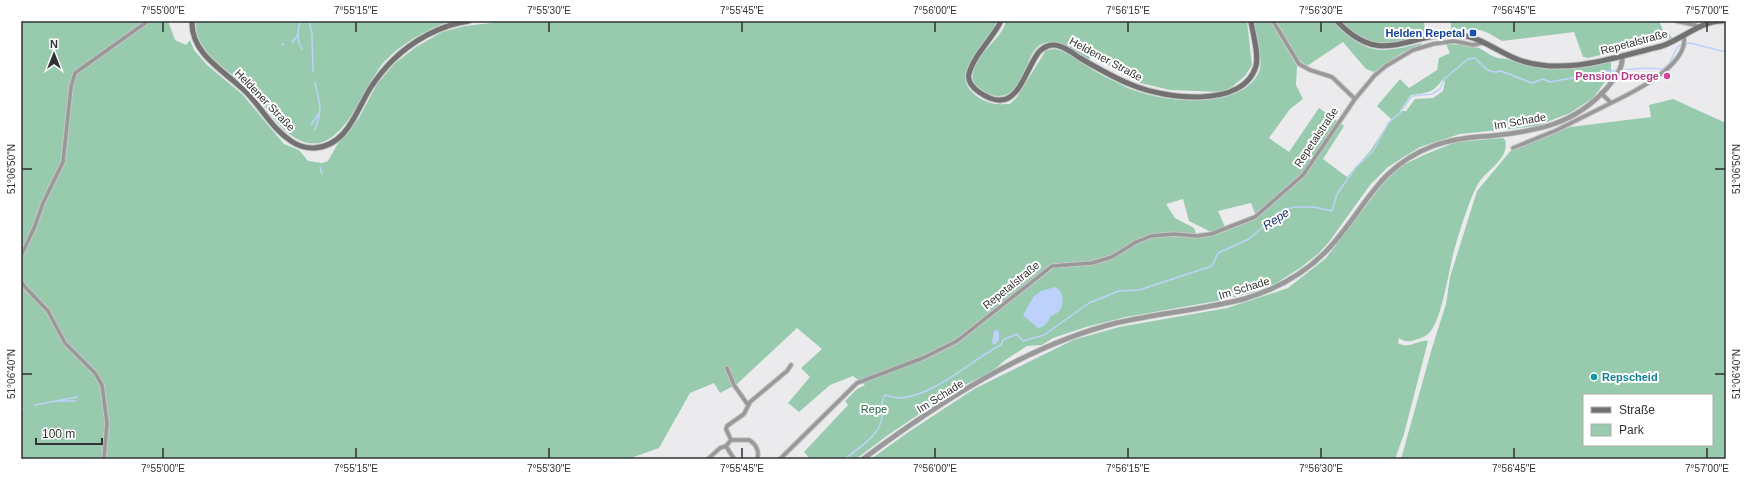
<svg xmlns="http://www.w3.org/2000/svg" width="1747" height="480" viewBox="0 0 1747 480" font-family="Arial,sans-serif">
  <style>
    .green { fill: #98cbae; fill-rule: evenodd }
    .water { fill: #bdd2fb }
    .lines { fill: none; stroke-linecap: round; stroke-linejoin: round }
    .stream { stroke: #bdd2fb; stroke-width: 1.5 }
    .minor-casing { stroke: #c6c6c8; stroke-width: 5.5 }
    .tertiary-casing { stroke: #c6c6c8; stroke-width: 6 }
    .secondary-casing { stroke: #c6c6c8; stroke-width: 7 }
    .minor { stroke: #9a9999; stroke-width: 3.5 }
    .tertiary { stroke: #9a9999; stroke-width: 4.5 }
    .secondary { stroke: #737272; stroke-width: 5 }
    .ticks { fill: none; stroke: #313232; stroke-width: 1.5 }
    .transit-dot { fill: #1a4fb4; stroke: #fff; stroke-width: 1.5 }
    .hotel-dot { fill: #d1479c; stroke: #fff; stroke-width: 1.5 }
    .culture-dot { fill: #0f9aa8; stroke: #fff; stroke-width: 1.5 }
    .labels { text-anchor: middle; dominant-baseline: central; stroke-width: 4; stroke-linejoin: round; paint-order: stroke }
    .transit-label { font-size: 11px; font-weight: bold; fill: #164399; stroke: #fff; text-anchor: end }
    .street-label { font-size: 11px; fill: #313232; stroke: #fff }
    .hotel-label { font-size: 11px; font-weight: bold; fill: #b23c85; stroke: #fff; text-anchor: end }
    .culture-label { font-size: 11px; font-weight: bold; fill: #0d838f; stroke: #fff; text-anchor: start }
    .park-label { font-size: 11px; fill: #226545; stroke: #fff }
    .water-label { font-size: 12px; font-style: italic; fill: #16306a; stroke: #fff }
    .neatline { fill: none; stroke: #313232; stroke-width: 1.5 }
    .ticks-label { font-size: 10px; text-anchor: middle; fill: #313232 }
  </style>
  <rect width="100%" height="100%" fill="#ebebee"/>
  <path class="green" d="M21 21H168L175 40 186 45 190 40 194 50 207 65 242 94 284 144 299 150 308 161 322 163 328 161 337 145 359 118 377 84 394 64 416 47 442 32 465 26 508 21H920L926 22 998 21 968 67C959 84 973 96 988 102 994 105 1004 104 1010 104L1017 97 1046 50C1049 50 1053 49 1055 49 1071 52 1084 65 1098 73 1107 78 1118 83 1128 88 1160 102 1241 112 1259 72 1264 61 1255 33 1253 21H1270L1297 66 1296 85 1303 99 1290 109 1269 138 1289 152 1319 108 1344 126 1323 159 1347 177 1371 150 1391 119 1377 106 1400 79 1409 88 1437 70 1439 58 1450 53 1446 44C1457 44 1468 45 1479 48 1484 50 1489 55 1495 57 1498 59 1503 58 1507 59 1548 73 1569 71 1611 62V74L1593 98 1570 113 1537 126 1460 134 1420 147 1399 160 1388 167 1370 185 1329 242 1318 254 1300 268 1275 284 1250 293 1217 301 1126 317 1086 327 1053 338 1042 345 1027 346 1004 361 993 371 955 390 888 435 856 459H810L804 452 848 405 845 401 857 389 865 385 853 376 830 385 799 412 788 403 810 377 801 368 822 349 797 328 737 384 720 393 714 383 690 393 659 448 628 459H21ZM1442 80 1445 81 1443 91 1433 98 1415 99 1406 111H1400L1411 95C1426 93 1434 93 1442 80ZM1183 199 1189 221 1211 232 1225 227 1218 211 1251 203 1257 219 1216 235 1211 234 1197 236 1194 228 1175 218 1166 204Z
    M196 21H450C426 30 402 43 384 62 362 87 341 165 295 138 274 125 264 101 245 85 225 68 194 51 196 21Z
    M1006 21H1247L1252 65 1245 76 1232 87 1221 92 1170 90 1140 83 1092 56 1088 60C1074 50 1059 37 1042 44 1023 52 1028 97 997 96 991 96 986 93 981 89 976 86 971 81 973 74 976 52 1001 41 1006 21Z
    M1276 21H1334C1366 55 1378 54 1422 43V44L1402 53 1374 72 1366 69 1343 42 1307 66 1299 60Z
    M1341 21H1424L1425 35C1390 44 1368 53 1341 21Z
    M1451 21H1664L1660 23 1664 33 1668 32 1672 38 1588 58 1583 57 1574 32 1502 41C1480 27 1477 28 1451 31Z
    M1673 99 1726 123V459H1401L1432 348 1446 304 1450 277 1477 191 1513 148 1570 127 1651 117 1649 105ZM1584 395H1712V445H1584Z
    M1503 138 1505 140C1510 159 1487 169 1478 184 1470 198 1461 227 1456 244 1449 265 1443 319 1429 333 1425 337 1421 338 1415 340 1409 342 1404 342 1399 338L1398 343C1409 350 1418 339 1428 341L1404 434 1395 459H871L907 433 974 389 1073 340 1119 327 1227 308 1288 288 1326 258 1385 181 1401 166 1426 154 1456 142Z"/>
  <path class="water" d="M1055 287C1064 290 1065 306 1058 312 1056 314 1052 315 1050 317 1048 324 1045 326 1038 328L1023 315 1034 296 1041 291Z
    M997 330 999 332V340L994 345 992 342 994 331Z"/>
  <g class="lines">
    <path class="stream" d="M300 21C298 31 296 40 302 49
      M309 21 312 34 313 72
      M292 42 297 36
      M282 45 284 44
      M311 125 319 113
      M315 130 319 117 320 106 315 82
      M320 167 322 174
      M58 401H76
      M35 405 77 397
      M21 409 24 408
      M845 459C859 447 880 436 882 417 883 406 879 407 885 395 889 396 895 398 900 398 937 395 969 361 1001 345L1003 340 1017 334 1023 341 1044 335 1089 303 1119 291 1139 290 1212 266 1218 253 1249 239 1266 224 1279 218 1288 209 1294 207H1314L1332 211 1337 194 1356 167 1373 151 1389 122 1400 113 1412 96 1432 94 1440 89 1444 79 1468 59 1475 58C1483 66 1489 75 1501 71L1532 83 1543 79 1550 82 1609 71 1646 68 1662 69 1669 64 1678 46 1690 43 1726 52"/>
    <defs>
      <path id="minor" d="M1273 21 1299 64 1310 70 1332 77 1355 99
        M1676 21 1695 25 1699 28
        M1601 93 1611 103C1632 93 1688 66 1684 37
        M1513 148 1557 130 1611 103
        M21 256 35 226 43 203 63 162 71 87 75 73 148 21
        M21 281 26 288 48 311 65 343 95 373 102 385 107 423 104 459
        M727 368 734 385 748 405
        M731 440 726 429 727 426 744 414 750 402 787 371 791 365
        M726 446 731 440H749C756 444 760 452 757 459
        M708 459 720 448 726 446 734 459
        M780 459 857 383 923 358 957 341 1052 266 1092 263 1112 257 1136 242 1151 236 1174 234 1197 236 1211 234 1255 217 1303 175 1355 99 1375 75 1386 66 1413 50 1433 44 1454 41 1473 45 1482 43"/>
      <path id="tertiary" d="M863 459C937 404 1025 346 1116 323 1158 313 1201 310 1244 299 1277 289 1307 273 1331 246 1367 206 1378 167 1433 146 1451 139 1470 137 1490 136 1537 131 1574 125 1607 88 1614 79 1624 68 1622 56"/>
      <path id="secondary" d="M192 21C191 54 223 70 244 90 261 106 272 129 291 141 298 146 306 148 314 148 348 146 356 110 371 87 377 78 384 69 392 61 412 41 440 25 469 21
        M1001 21C993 38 973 56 969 74 967 81 973 88 979 92 1016 118 1022 76 1038 53 1043 47 1051 43 1059 46 1067 48 1074 54 1080 58 1097 68 1114 78 1132 85 1163 98 1243 110 1256 66 1259 53 1253 35 1251 21
        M1337 21C1382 69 1406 32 1458 35 1480 36 1499 53 1519 60 1567 76 1615 57 1662 46 1682 39 1701 21 1722 21"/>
    </defs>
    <use href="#minor" class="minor-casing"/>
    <use href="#tertiary" class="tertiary-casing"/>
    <use href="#secondary" class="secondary-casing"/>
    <use href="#minor" class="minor"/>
    <use href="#tertiary" class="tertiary"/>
    <use href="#secondary" class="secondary"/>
  </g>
  <path class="ticks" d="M163 22V32M356 22V32M549 22V32M742 22V32M935 22V32M1128 22V32M1321 22V32M1514 22V32M1707 22V32M22 169H32M1715 169H1725M22 374H32M1715 374H1725M163 448V458M356 448V458M549 448V458M742 448V458M935 448V458M1128 448V458M1321 448V458M1514 448V458M1707 448V458"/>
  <rect class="transit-dot" x="1469" y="29" width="8" height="8" rx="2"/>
  <circle class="hotel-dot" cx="1667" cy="76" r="4"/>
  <circle class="culture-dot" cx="1594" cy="377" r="4"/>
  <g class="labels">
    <g class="transit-label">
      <text x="1465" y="33">Helden Repetal</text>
    </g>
    <g class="street-label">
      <text transform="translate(1634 42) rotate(-15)">Repetalstraße</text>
      <text transform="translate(1106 59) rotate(28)">Heldener Straße</text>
      <text transform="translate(265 100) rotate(46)">Heldener Straße</text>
      <text transform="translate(1520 121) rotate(-10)">Im Schade</text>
      <text transform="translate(1316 137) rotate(-56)">Repetalstraße</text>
      <text transform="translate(1011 285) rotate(-39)">Repetalstraße</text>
      <text transform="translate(1244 288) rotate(-17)">Im Schade</text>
      <text transform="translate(940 396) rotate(-32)">Im Schade</text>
    </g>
    <g class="hotel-label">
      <text x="1659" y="76">Pension Droege</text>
    </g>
    <g class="culture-label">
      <text x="1602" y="377">Repscheid</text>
    </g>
    <g class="park-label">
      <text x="874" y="409">Repe</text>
    </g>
    <g class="water-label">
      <text transform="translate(1276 219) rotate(-33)">Repe</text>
    </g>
  </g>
  <rect width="1747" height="480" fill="none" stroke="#ffffff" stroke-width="44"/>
  <rect x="1583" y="394" width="130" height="52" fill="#ffffff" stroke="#adadad"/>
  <rect x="1591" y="407" width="20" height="6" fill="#737272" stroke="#adadad"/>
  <text x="1619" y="414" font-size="12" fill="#313232">Straße</text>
  <rect x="1591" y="424" width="20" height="12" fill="#98cbae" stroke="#adadad"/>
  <text x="1619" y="434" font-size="12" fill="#313232">Park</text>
  <g transform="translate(54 54)" stroke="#ffffff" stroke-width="3" paint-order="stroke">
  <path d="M0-3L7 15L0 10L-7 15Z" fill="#313232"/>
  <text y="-6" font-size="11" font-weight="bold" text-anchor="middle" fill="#313232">N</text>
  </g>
  <path d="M36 438v6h66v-6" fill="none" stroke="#313232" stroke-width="2"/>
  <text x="42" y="438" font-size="12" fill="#313232" stroke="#ffffff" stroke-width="3" paint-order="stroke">100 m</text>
  <rect x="22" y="22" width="1703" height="436" class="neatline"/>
  <g class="ticks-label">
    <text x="163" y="14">7°55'00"E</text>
    <text x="356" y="14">7°55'15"E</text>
    <text x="549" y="14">7°55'30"E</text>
    <text x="742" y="14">7°55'45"E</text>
    <text x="935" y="14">7°56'00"E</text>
    <text x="1128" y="14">7°56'15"E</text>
    <text x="1321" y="14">7°56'30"E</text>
    <text x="1514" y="14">7°56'45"E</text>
    <text x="1707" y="14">7°57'00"E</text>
    <text transform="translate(11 169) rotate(-90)" y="4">51°06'50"N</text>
    <text transform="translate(1736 169) rotate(-90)" y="4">51°06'50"N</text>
    <text transform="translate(11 374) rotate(-90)" y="4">51°06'40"N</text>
    <text transform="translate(1736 374) rotate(-90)" y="4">51°06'40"N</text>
    <text x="163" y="472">7°55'00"E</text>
    <text x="356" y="472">7°55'15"E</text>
    <text x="549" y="472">7°55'30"E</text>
    <text x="742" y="472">7°55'45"E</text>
    <text x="935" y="472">7°56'00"E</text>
    <text x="1128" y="472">7°56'15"E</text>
    <text x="1321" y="472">7°56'30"E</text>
    <text x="1514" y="472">7°56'45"E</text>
    <text x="1707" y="472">7°57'00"E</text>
  </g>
</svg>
